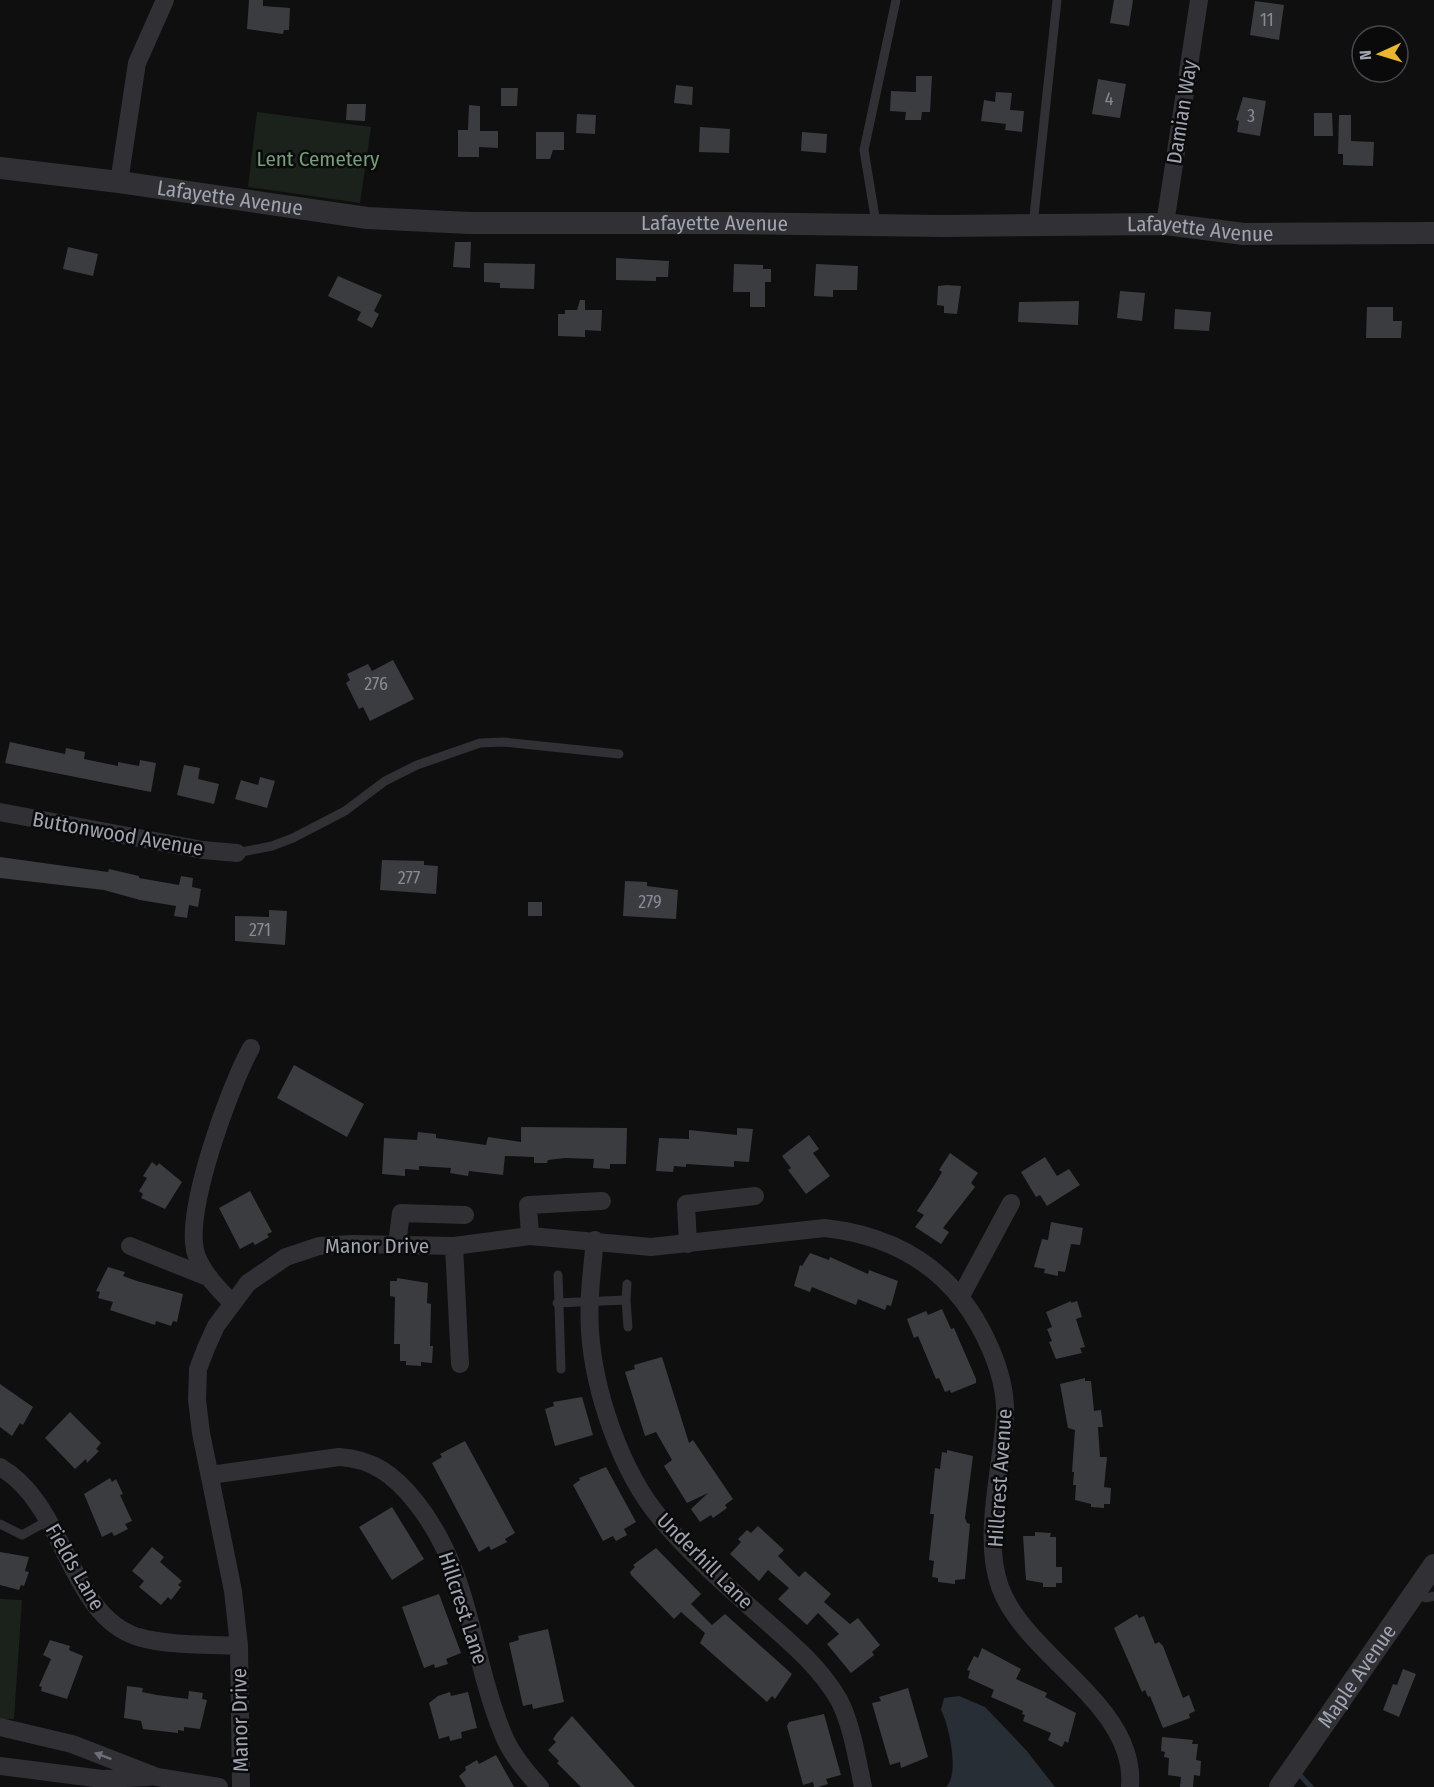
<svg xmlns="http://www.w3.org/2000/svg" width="1434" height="1787" viewBox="0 0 1434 1787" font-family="'Fira Sans Condensed',sans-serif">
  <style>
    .green { fill: #1b221c }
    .water { fill: #282e35 }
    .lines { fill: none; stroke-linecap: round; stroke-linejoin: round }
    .stream { stroke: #282e35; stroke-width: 5 }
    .building { fill: #3b3c40 }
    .service { stroke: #303035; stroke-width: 9 }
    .minor { stroke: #303035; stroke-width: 18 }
    .tertiary { stroke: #303035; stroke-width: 22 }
    .oneway { fill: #6e7079 }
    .labels { text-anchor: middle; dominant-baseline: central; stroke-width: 5; stroke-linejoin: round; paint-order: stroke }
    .number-label { font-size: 18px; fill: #878a95 }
    .street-label { font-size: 21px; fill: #a0a4b1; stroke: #0a0a0b }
    .park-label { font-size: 21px; fill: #779c7b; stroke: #0a0a0b }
  </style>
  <rect width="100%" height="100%" fill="#0f0f10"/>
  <path class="green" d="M257 112 371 127 360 203 248 187Z
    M0 1599 22 1600 14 1719H0Z"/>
  <path class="water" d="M959 1696 985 1707 1026 1750 1055 1787H946C960 1774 949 1725 941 1710L944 1698Z"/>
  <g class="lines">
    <path class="stream" d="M1297 1772 1311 1787"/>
  </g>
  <path class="building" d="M249 0H263V6L290 8 289 30H284L283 34 247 29Z
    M1114 0H1133L1129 26 1110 23Z
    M1255 1 1284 5 1279 40 1250 35Z
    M916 76H932L930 112H922L921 120H905L906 112 890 111 891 91 916 92Z
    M1098 79 1126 84 1120 118 1092 114Z
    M676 85 693 87 692 105 674 103Z
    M501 88H518L517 106H501Z
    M996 92 1012 93 1010 110 1024 111 1022 132 1005 130 1006 124 981 121 984 100 995 102Z
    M1243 97 1266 101 1260 136 1237 132 1239 121 1236 120Z
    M347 104H366L365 121 346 120Z
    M469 105 480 106V131H498V148L479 147V157H458V130H468Z
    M1314 113H1332L1333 136H1314Z
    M577 114 596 115 595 134 576 133Z
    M1339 115H1351V141L1374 142 1373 166 1343 165V154H1338Z
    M700 127 730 129 729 153 699 152Z
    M536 132H564V150H553L550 159H536Z
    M802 132 827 134 826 153 801 151Z
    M455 242H471L470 268 453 267Z
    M68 247 98 254 93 276 63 269Z
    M616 258 669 261 668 277H656V281L616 280Z
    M484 263 535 264 534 289 500 288V283L484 282Z
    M734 264 763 265V269H771V282H765V307H750V292H733Z
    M816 264 858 266 857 290H833V297L814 296Z
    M338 276 382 295 374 311 379 314 372 328 357 320 361 312 328 296Z
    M947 285 961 286 957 314 944 313V306L937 305 938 286Z
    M1120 291 1145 293 1142 321 1117 318Z
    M580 300H585V310H602L601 331 585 330V337L558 336V314H565V310H577Z
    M1079 301 1078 325 1018 322 1019 302Z
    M1367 307H1393V321H1402L1401 338H1366Z
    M1175 309 1211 312 1209 331 1174 329Z
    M393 660 414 699 370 721 363 707 359 709 346 683 350 680 347 674 368 664 372 671Z
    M10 742 65 754 66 748 85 752 84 759 118 766V762L139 766 140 760 156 763 151 792 5 763Z
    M184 765 200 768 198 779 219 784 214 804 177 795Z
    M260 777 275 781 267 808 235 799 241 780 258 785Z
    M0 857 108 872 109 869 139 876V878L179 885 181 876 193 878 192 887 201 889 198 907 189 905 187 918 174 916 176 906 140 900 104 890 0 878Z
    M382 860 424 861V865L438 866 436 894 380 890Z
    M625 881 647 882V886L678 890 676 919 623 916Z
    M528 902H542V916H528Z
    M269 910 287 911 285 945 235 941V916L269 917Z
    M294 1065 364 1104 347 1137 277 1098Z
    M521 1127 627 1128 626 1164H610V1169L593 1168 594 1159 565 1158 548 1160 547 1163H534V1157L505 1156 503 1175 469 1171 468 1176 450 1173 451 1168 419 1166V1170L405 1169V1176L382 1174 384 1138 417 1140 418 1132 436 1134V1138L486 1145 488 1137 521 1142Z
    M737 1128 753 1129 749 1162 734 1161V1167L686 1164V1167L674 1166 673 1172 656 1171 659 1138 689 1139V1130L737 1135Z
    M809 1135 819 1149 813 1153 830 1176 806 1194 788 1170 791 1168 782 1156Z
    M950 1153 978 1173 971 1183 975 1187 943 1228 949 1232 941 1244 915 1227 924 1215 917 1211 935 1184 942 1172 939 1170Z
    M1045 1157 1057 1176 1069 1169 1080 1185 1047 1206 1040 1195 1036 1197 1021 1172Z
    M152 1162 157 1166 159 1163 182 1182 165 1209 141 1198 143 1194 139 1191 147 1178 143 1176Z
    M250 1191 272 1232 267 1234 269 1237 255 1245 253 1242 240 1249 219 1208Z
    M1051 1222 1083 1228 1080 1245 1071 1244 1065 1272 1058 1271V1276L1044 1273 1045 1269 1034 1267 1042 1239 1048 1240Z
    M810 1253 829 1260 830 1257 868 1274 869 1270 898 1281 891 1306 887 1305 885 1310 858 1299 856 1305 812 1287 810 1292 794 1286 800 1265 802 1266Z
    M108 1267 125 1272 123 1276 137 1281 183 1294 177 1322 173 1321 171 1326 156 1321 155 1325 110 1310 113 1302 98 1298 100 1292 96 1291Z
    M397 1278 428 1283 427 1303 431 1304 430 1346H433L432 1363 421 1362V1366L406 1365V1361H400V1344H394L395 1297 390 1296V1281H397Z
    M1071 1301V1303L1077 1301 1082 1317 1076 1319 1085 1347 1080 1348 1082 1353 1056 1359 1049 1342 1052 1341 1047 1329 1052 1327 1046 1312Z
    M942 1309 951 1329 954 1328 976 1379V1383L951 1393 950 1390 945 1392 939 1378 936 1379 918 1336 914 1338 907 1319 926 1311 928 1315Z
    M662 1357 689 1443 693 1440 733 1499 725 1505 727 1508 713 1518 711 1515 700 1522 691 1509 708 1493 687 1503 664 1466 672 1460 656 1432 645 1436 625 1372 635 1369 634 1365Z
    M1085 1378V1381H1091L1094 1411 1101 1410 1103 1427H1098L1100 1457H1107L1104 1487 1111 1488 1110 1504H1104V1508L1091 1507V1504L1075 1500 1076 1485H1073L1074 1472H1072L1075 1430 1068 1428 1060 1384Z
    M0 1384 33 1407 23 1425 20 1423 12 1436 0 1427Z
    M582 1397 593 1435 555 1446 545 1409 554 1406 553 1402Z
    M70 1412 101 1443 96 1449 99 1451 87 1463 86 1459 75 1469 45 1438Z
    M465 1441 515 1533 505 1539 507 1542 491 1550 489 1546 479 1552 432 1463 442 1457 440 1454Z
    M947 1450 973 1456 965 1518 967 1523 970 1524 965 1579 955 1580V1584L938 1582V1578L932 1577 934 1561 929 1560 934 1514H930L935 1468 940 1469 942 1452 947 1453Z
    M606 1467 636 1522 624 1529 627 1535 616 1541 613 1536 603 1541 573 1485 580 1480 579 1478Z
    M110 1478 112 1482 116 1479 123 1494 120 1495 132 1521 125 1524 128 1529 114 1536 112 1532 102 1537 84 1494Z
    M392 1507 424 1559 392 1580 359 1527Z
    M758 1526 784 1550 778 1556 799 1577 805 1571 831 1594 824 1602 850 1624 858 1618 880 1645 872 1652 874 1655 851 1673 827 1644 839 1634 818 1613 807 1625 778 1599 789 1588 768 1570 759 1581 730 1554 741 1542 738 1539 747 1530 751 1533Z
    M1035 1532 1051 1533 1050 1537H1056V1567H1062V1583H1056V1587H1043V1583L1026 1580 1023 1536H1035Z
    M152 1547 164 1557 160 1562 182 1581 178 1585 181 1587 171 1600 168 1597 161 1605 139 1587 144 1581 132 1571Z
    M656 1548 701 1594 691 1604 712 1625 725 1614 792 1674 775 1699 772 1696 767 1702 700 1643 705 1633 681 1612 674 1619 631 1575 630 1572 635 1567 633 1565Z
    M0 1552 29 1557 25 1571 29 1572 24 1586 21 1585 19 1590 0 1585Z
    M439 1594 461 1653 446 1659 448 1664 435 1668 434 1664 424 1668 402 1607Z
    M1137 1614 1139 1618 1144 1616 1155 1644 1159 1642 1163 1646 1183 1698 1189 1695 1195 1711 1189 1714 1190 1718 1163 1728 1150 1696 1148 1697 1145 1690 1142 1692 1114 1628Z
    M548 1629 564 1702 533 1709 532 1704 523 1706 509 1643 519 1640 518 1636Z
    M50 1640 70 1646 69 1650 83 1656 67 1699 41 1691 42 1687 39 1686 51 1659 43 1655Z
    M982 1648 1021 1669 1016 1679 1047 1693 1045 1697 1076 1713 1068 1743 1065 1741 1062 1747 1048 1740 1051 1733 1023 1721 1025 1715 1022 1714 1023 1711 991 1697 994 1690 968 1678 970 1671 967 1670 974 1656 978 1658Z
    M1403 1669 1416 1674 1399 1717 1383 1710 1393 1684 1397 1685Z
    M127 1686 143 1688 142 1692 157 1695 188 1699 189 1691 203 1693 202 1699 207 1700 200 1729 184 1727V1731L178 1730V1733L143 1729 141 1721 124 1718Z
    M908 1688 928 1757 901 1768 900 1762 890 1765 872 1703 881 1701 879 1697Z
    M450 1692 451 1696 468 1692 477 1728 461 1732 462 1738 450 1741 449 1736 439 1739 429 1703 438 1696Z
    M824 1714 841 1775 826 1779 828 1784 818 1787H814L813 1782 803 1785 787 1726 789 1722Z
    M572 1716 635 1787H581L557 1763 559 1761 548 1750 556 1742 553 1739 557 1733Z
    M1162 1737 1193 1740 1192 1744H1198L1196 1760 1201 1761 1200 1776 1194 1775 1193 1787H1180L1181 1777 1168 1775 1169 1758 1164 1757 1165 1752 1161 1751Z
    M496 1755 514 1787H466L459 1776 466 1770 465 1767 477 1760 479 1764Z"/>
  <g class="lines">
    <path class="service" d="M876 223 864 150 896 0
      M1033 225 1057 0
      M237 853 272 846 293 838 345 811 385 781 417 765 480 743 504 742 619 754
      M558 1275 561 1369
      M626 1300 627 1284
      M557 1303 626 1300 628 1327
      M0 1524 22 1535 49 1520
      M1414 1594 1426 1598 1434 1596"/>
    <path class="minor" d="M119 182 137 63 165 0
      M1165 224 1199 0
      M0 812 203 850 237 853
      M530 1236 528 1205 602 1201
      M595 1240C592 1270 588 1300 590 1331 594 1392 621 1472 661 1519 684 1547 711 1572 738 1596 772 1628 815 1658 839 1700 852 1725 857 1759 863 1787
      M397 1244 401 1213 465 1215
      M688 1244 686 1204 755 1196
      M130 1246 210 1278
      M454 1246 460 1364
      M961 1296 1011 1203
      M232 1303C218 1288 200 1271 195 1250 186 1207 229 1088 251 1048
      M0 1467C67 1506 68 1615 138 1637 170 1646 206 1644 239 1646
      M210 1475 339 1457C373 1459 394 1475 415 1501 472 1572 470 1654 503 1734 510 1752 527 1773 540 1787
      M0 1727 72 1744 157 1777 219 1787
      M0 1766 102 1779 149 1777
      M241 1787 239 1646 233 1591 201 1433 197 1400 198 1369 206 1348 216 1326 248 1283 286 1257 319 1246 352 1244 454 1246 530 1236 651 1247 825 1228C904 1237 960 1276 991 1350 1000 1371 1006 1393 1005 1416 1002 1468 982 1537 1000 1587 1026 1658 1137 1704 1130 1787"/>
    <g class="tertiary">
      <path id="s1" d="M0 168 119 182 367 218 469 223H730L942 226 1165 224 1244 234 1434 233"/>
      <path id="s2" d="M1280 1787 1434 1565"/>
    </g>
  </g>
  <defs><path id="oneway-solid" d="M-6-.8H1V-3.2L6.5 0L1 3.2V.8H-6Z" transform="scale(1.5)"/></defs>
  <use class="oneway" href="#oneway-solid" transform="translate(103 1756) rotate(-159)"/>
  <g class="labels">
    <g class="number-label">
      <text x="1267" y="20">11</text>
      <text x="1109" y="99">4</text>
      <text x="1251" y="116">3</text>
      <text x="376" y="684">276</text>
      <text x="409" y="878">277</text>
      <text x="650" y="902">279</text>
      <text x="260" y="930">271</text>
    </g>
    <g class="street-label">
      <text transform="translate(1182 112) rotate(-81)">Damian Way</text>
      <text stroke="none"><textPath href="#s1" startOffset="232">Lafayette Avenue</textPath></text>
      <text stroke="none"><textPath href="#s1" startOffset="718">Lafayette Avenue</textPath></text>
      <text stroke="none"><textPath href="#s1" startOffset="1204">Lafayette Avenue</textPath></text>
      <text transform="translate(118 834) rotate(10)">Buttonwood Avenue</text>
      <text x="377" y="1246">Manor Drive</text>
      <text transform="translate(1000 1478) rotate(-86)">Hillcrest Avenue</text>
      <text transform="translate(705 1561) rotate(45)">Underhill Lane</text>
      <text transform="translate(75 1567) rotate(60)">Fields Lane</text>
      <text transform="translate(463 1608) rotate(72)">Hillcrest Lane</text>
      <text stroke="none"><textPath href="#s2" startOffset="135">Maple Avenue</textPath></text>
      <text transform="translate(240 1720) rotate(-91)">Manor Drive</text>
    </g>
    <g class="park-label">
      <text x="318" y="159">Lent Cemetery</text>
    </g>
  </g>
  <g transform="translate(1380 54) rotate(266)"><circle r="28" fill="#0a0a0b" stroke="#46484d" stroke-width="1.5"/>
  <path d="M0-4.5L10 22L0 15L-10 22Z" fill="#ebb52c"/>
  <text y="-9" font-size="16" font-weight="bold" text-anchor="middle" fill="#a0a4b1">N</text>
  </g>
</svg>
